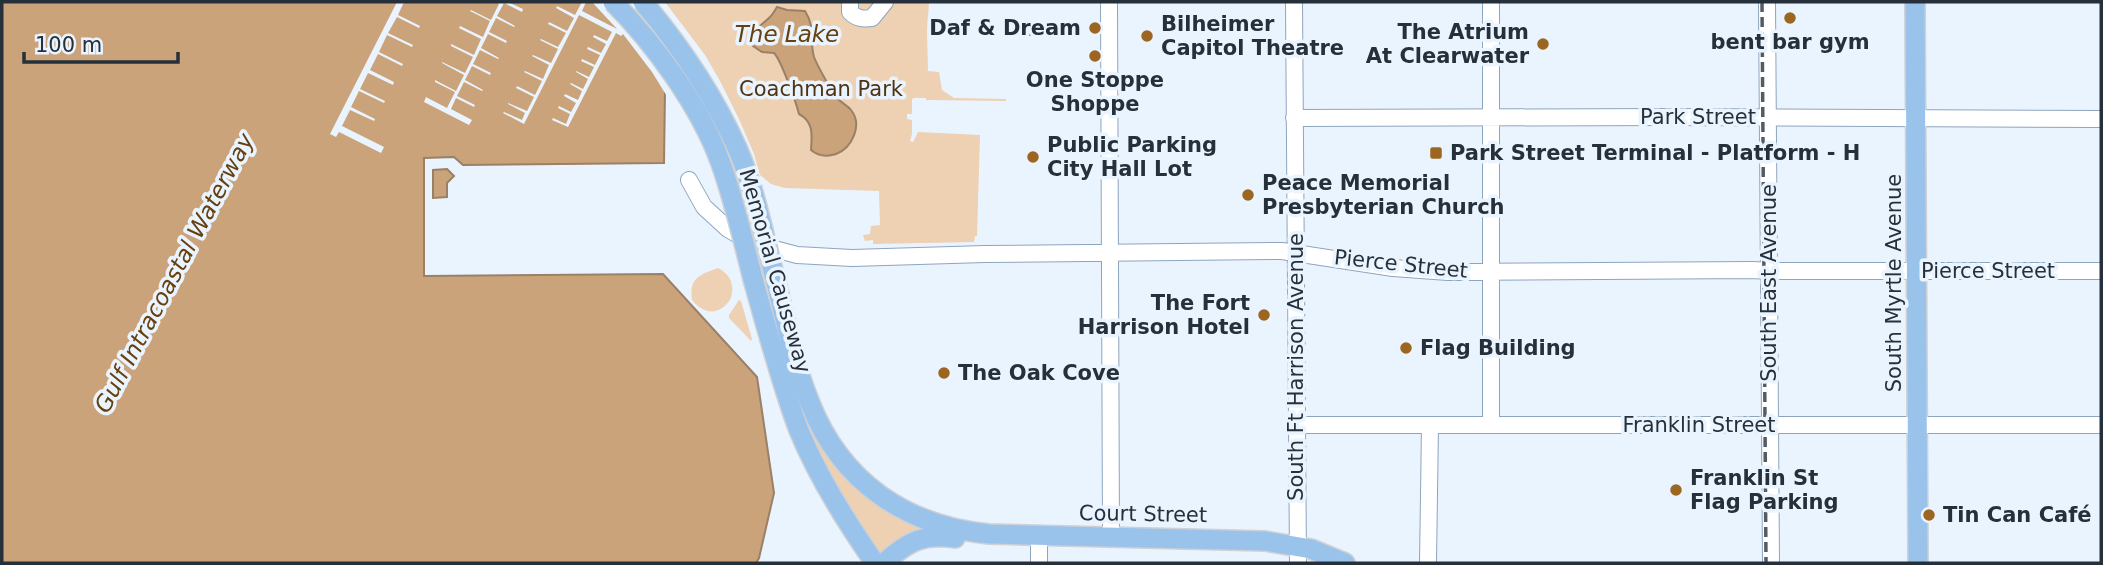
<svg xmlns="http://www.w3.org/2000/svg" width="2103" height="565" font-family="'DejaVu Sans',sans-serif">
<rect width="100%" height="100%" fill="#eaf4ff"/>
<path fill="#eed0b2" d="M665 2H929L927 33 928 71 939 72 942 90 954 98 1006 99V101L926 100V98H914L912 99V114H907V119L912 120V134L910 141 913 142 918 132 980 135 977 236H975L974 242 873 244V240L865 241 863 235 870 234 871 226 880 225 879 191 785 188 771 184 760 175 754 154 739 119 720 81 705 55Z
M718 268C730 274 735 284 731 298 721 315 705 316 692 300 689 278 699 275 718 268Z
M769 283 808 414 918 527 916 533 878 556 859 529 806 428 761 285Z
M739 300 741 301 752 339 751 341 729 318V315Z"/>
<path fill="#caa37a" stroke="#998067" stroke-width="2" d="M2 2H657L665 89 664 163 463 165 454 157 424 158V276L663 274 757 377 774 493 759 558 756 563H2Z
M777 7 787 10 805 11C816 28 809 40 814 57 817 65 833 94 838 99 842 103 848 106 851 110 863 125 852 148 836 154 827 157 818 156 811 150 812 135 814 122 799 114 796 102 781 60 774 53L762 52 753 46C756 24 757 30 770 17 773 14 775 10 777 7Z
M1026 25 1046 26V35H1026Z
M447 169 454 176 447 183V197L433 198V170Z"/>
<path fill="#eaf4ff" d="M397 2H404L398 15 420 26 419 28 397 17 388 33 413 45 412 47 387 35 379 52 403 64 402 66 378 54 370 70 394 82 393 85 368 73 360 89 385 101 384 103 359 91 351 107 375 119 374 121 350 110 342 126 384 147 381 153 339 132 336 137 330 134Z
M496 2H508L523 9 522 12 504 3 497 16 515 26 514 27 496 18 489 32 507 41 506 43 488 34 481 48 499 58 498 59 480 50 473 64 491 73 490 75 472 66 465 80 483 90 482 91 464 82 457 96 475 105 474 107 456 98 451 109 472 120 469 125 424 102 426 97 447 108 455 92 435 82V80L456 91 464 75 442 63V62L465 73 473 57 451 46V44L474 55 481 39 459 28 460 26 483 37 490 21 470 11 471 10 491 20 499 4Z
M582 2H586L582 11 617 29 592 2H661L667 12 668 98 652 72 623 34 621 36 616 33 568 127 552 120 553 118 566 124 570 114 558 108 559 106 571 112 576 103 564 96 565 94 578 100 582 91 570 84 571 83 583 89 588 79 576 72V71L589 77 594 67 581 61 582 59 595 65 600 55 587 49 588 47 601 53 606 44 593 37 594 35 607 41 612 32 579 15 524 124 503 113 504 112 522 120 525 113 508 104V103L527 111 534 97 516 88 517 86 535 95 542 81 524 72 525 71 543 79 549 65 532 56 533 55 551 63 558 49 540 40 541 39 558 47 566 33 548 24 549 22 567 31 574 18 556 8 557 6 575 15Z"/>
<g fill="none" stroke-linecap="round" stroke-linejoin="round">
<defs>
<path id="minor" d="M850 2V12C857 19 863 19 872 18L885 2
M1109 2 1111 536
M1294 2 1298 563
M1491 2V425
M1767 2 1771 563
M1294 118 1665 117 2101 119
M689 180 704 207 728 229 752 243 797 255 852 258 985 254 1282 251 1393 268 1448 272 1753 270 1769 271H2101
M1296 425H2101
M1039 535V563
M1428 563 1430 425"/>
<path id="major" d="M1915 2 1918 563
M774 274C785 317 793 362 810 403 841 482 906 526 989 534L1265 541 1311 549 1345 563
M753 279C767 329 780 379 798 428 816 473 847 523 875 563
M884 563C907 542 923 533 955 538"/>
</defs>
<use href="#minor" stroke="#8ea5be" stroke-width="18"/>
<use href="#major" stroke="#cfd1d4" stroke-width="22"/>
<use href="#minor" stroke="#fff" stroke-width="16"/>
<use href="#major" stroke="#9ac3ec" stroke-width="19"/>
<path stroke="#525c67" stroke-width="3.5" stroke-dasharray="10 5" stroke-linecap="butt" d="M1762 2 1766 563"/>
<defs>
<path id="major-bridge" d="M613 2C654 43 700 106 720 161 734 199 743 240 753 279
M643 2C681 47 714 96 738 150 755 189 763 233 774 274"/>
</defs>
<use href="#major-bridge" stroke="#cfd1d4" stroke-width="22" stroke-linecap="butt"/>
<use href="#major-bridge" stroke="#9ac3ec" stroke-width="19"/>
</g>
<g fill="#9c6620" stroke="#eaf4ff" stroke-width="2.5">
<circle cx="1790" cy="18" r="7"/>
<circle cx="1095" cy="28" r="7"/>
<circle cx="1147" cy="36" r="7"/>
<circle cx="1543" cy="44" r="7"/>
<circle cx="1095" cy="56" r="7"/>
<rect x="1429" y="146" width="14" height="14" rx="3.5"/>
<circle cx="1033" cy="157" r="7"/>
<circle cx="1248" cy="195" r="7"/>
<circle cx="1264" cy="315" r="7"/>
<circle cx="1406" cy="348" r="7"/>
<circle cx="944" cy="373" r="7"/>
<circle cx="1676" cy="490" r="7"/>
<circle cx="1929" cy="515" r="7"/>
</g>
<g text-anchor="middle" stroke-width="7" stroke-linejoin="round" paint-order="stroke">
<g font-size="21" font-weight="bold" fill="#26303a" stroke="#eaf4ff" text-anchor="start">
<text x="1161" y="31">Bilheimer<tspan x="1161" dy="24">Capitol Theatre</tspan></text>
<text x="1081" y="35" text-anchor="end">Daf &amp; Dream</text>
<text x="1529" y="39" text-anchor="end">The Atrium<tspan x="1529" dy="24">At Clearwater</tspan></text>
<text x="1790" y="49" text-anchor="middle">bent bar gym</text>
<text x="1095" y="87" text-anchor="middle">One Stoppe<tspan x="1095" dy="24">Shoppe</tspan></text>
<text x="1047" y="152">Public Parking<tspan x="1047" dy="24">City Hall Lot</tspan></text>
<text x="1450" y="160">Park Street Terminal - Platform - H</text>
<text x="1262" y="190">Peace Memorial<tspan x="1262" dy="24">Presbyterian Church</tspan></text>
<text x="1250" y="310" text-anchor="end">The Fort<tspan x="1250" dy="24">Harrison Hotel</tspan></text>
<text x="1420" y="355">Flag Building</text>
<text x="958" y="380">The Oak Cove</text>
<text x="1690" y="485">Franklin St<tspan x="1690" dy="24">Flag Parking</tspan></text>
<text x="1943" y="522">Tin Can Café</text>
</g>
<g font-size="21" fill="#4f3312" stroke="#eaf4ff">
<text x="821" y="96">Coachman Park</text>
</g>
<g font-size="21" fill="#26303a" stroke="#eaf4ff">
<text x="1698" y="124">Park Street</text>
<text transform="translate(1401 264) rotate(6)" y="7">Pierce Street</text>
<text transform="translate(775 271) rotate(74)" y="7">Memorial Causeway</text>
<text x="1988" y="278">Pierce Street</text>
<text transform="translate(1769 283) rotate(-90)" y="7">South East Avenue</text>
<text transform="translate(1894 283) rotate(-90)" y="7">South Myrtle Avenue</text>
<text transform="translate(1296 367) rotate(-90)" y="7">South Ft Harrison Avenue</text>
<text x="1699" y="432">Franklin Street</text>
<text transform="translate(1143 514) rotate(1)" y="7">Court Street</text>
</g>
<g font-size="23" font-style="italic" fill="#67400e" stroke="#eaf4ff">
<text x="787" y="42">The Lake</text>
<text transform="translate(174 273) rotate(-62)" y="8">Gulf Intracoastal Waterway</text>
</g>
</g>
<rect width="2103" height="565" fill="none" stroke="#26303a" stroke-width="7"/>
<path d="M24 52v10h154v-10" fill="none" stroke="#26303a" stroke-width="3.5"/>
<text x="35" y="52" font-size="21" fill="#26303a" stroke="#eaf4ff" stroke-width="5" paint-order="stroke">100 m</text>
</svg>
